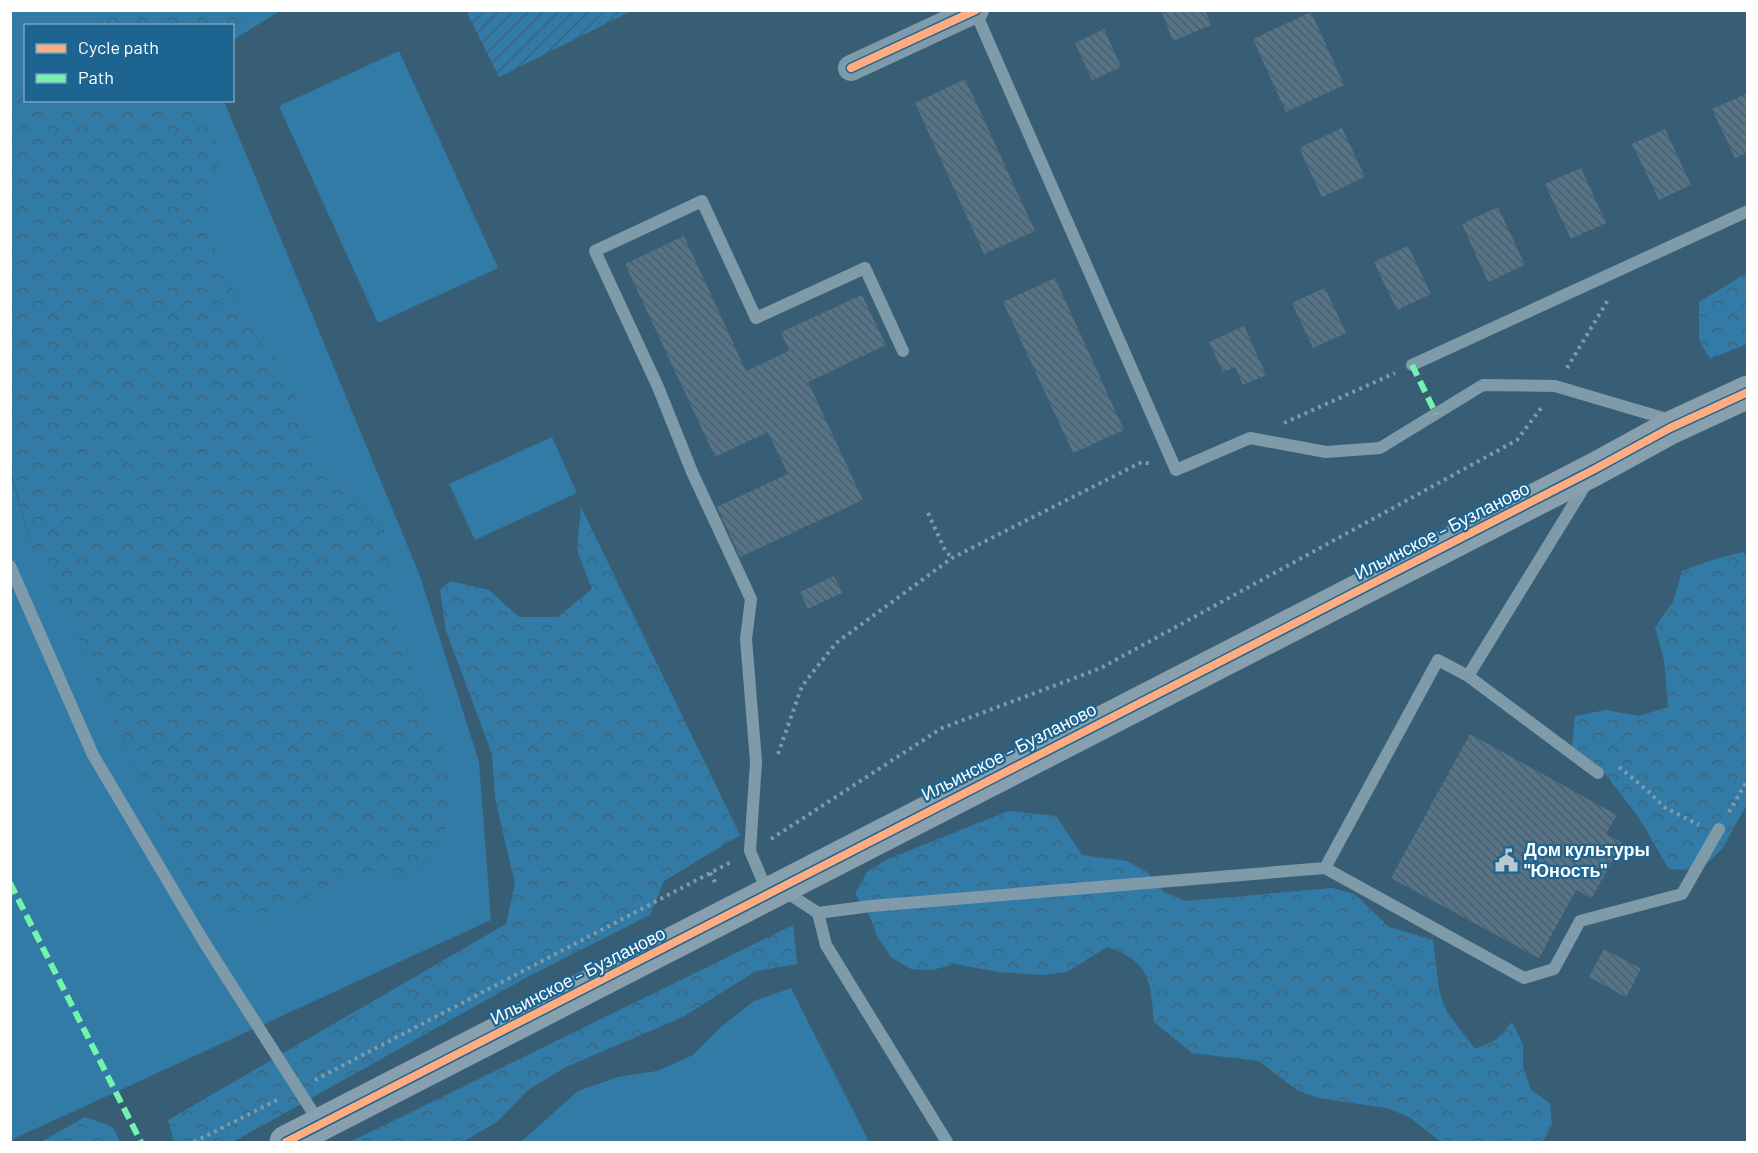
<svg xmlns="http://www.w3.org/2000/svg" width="1758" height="1153" font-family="Barlow,sans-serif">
<defs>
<pattern id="forest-crowns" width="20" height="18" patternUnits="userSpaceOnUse" patternTransform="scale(1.5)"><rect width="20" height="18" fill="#327ba6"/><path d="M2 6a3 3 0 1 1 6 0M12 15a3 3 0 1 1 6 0" fill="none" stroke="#3f6479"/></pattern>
<pattern id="garden-furrows" width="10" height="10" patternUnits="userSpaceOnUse" patternTransform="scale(1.5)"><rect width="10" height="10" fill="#327ba6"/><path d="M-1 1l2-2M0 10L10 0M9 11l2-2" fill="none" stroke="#3f6479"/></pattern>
<pattern id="building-back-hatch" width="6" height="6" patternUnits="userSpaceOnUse" patternTransform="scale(1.5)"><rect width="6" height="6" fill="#567487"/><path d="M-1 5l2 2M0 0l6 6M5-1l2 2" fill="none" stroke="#505e67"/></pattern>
</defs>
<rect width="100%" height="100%" fill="#385e76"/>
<path fill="#327ba6" d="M11 11H104L102 25 26 26 25 92 11 94Z
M252 11H280L233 40V30Z
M399 51 498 268 378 323 279 106Z
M210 101H224L420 576 479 762 491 920 11 1140 10 472 33 553 70 620 128 753 194 888 278 915 321 887 368 870 416 874 443 838 451 792 443 748 394 619 383 526 319 461 301 419 288 374 258 340 215 255 210 210 218 162Z
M552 437 577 493 475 540 449 484Z
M791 988 869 1142H521L578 1091 618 1077 657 1071 693 1055 722 1026 754 1001Z"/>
<path fill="url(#forest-crowns)" d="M104 11V10L252 11 233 30 232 26 102 25Z
M25 92 26 100 210 101 218 162 210 210 215 255 258 340 288 374 301 419 319 461 383 526 394 619 443 748 451 792 443 838 416 874 368 870 321 887 278 915 234 914 194 888 128 753 70 620 33 553 11 472 10 94Z
M1747 273V344L1710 359 1699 340V302Z
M581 507 740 835 664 881 650 915 529 976 233 1142H174L168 1120 506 924 515 884 495 798 492 754 446 631 440 590 450 581 489 590 519 617H558L592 589 577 550Z
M1743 552 1748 559 1747 804 1722 849 1699 871 1669 869 1637 815 1598 765 1572 746 1575 716 1606 710 1639 716 1668 707 1664 660 1655 627 1673 602 1682 571 1712 560Z
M1008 811 1056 816 1082 855 1127 861 1147 872 1164 892 1186 901 1333 888 1356 895 1389 927 1433 940 1439 990 1447 1012 1475 1049 1496 1040 1512 1022 1523 1044V1067L1531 1090 1550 1103 1552 1124 1543 1142H1441L1409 1117 1387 1108 1318 1098 1297 1090 1259 1061 1192 1053 1154 1022C1150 980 1151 962 1107 947L1067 972 1043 975 998 972 955 964 932 970 911 969 891 957 878 938 869 915 855 894 867 872 888 859Z
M793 925 797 964 756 971 683 1017 566 1067 528 1090 498 1121 463 1142H350Z
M85 1117 113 1127 120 1142H41Z"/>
<path fill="url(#garden-furrows)" d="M466 11H631L499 77Z"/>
<path fill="url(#building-back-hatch)" d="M1161 10H1205L1211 25 1173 41Z
M1311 12 1344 85 1286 112 1253 39Z
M1104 29 1121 67 1092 80 1075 43Z
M965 79 1035 231 984 254 915 103Z
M1748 93V152L1735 158 1712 109Z
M1342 128 1365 177 1322 197 1299 148Z
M1665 129 1691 185 1659 200 1632 144Z
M1581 168 1606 223 1571 239 1545 184Z
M1498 207 1525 265 1488 282 1462 224Z
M684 236 746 371 789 351 781 332 862 295 886 345 808 382 863 500 740 557 717 507 788 474 768 432 715 457 625 264Z
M1408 246 1431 294 1397 310 1374 262Z
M1055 278 1124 430 1073 453 1003 302Z
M1325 288 1346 333 1313 348 1292 303Z
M1244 326 1266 375 1243 385 1235 367 1223 372 1209 342Z
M834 576 842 593 808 609 800 592Z
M1470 734 1617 815 1606 834 1622 843 1592 898 1576 890 1539 958 1391 878Z
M1604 949 1641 969 1626 997 1589 977Z"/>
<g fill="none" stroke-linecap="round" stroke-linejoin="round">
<path stroke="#7f9aa9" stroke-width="4" stroke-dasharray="3 4.5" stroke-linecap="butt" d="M1567 368 1608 300
M1284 423 1395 373
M928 513 945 550 952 558
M778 754 802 686 836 643 952 558 1142 462 1152 464
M1619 767 1649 792 1664 807 1699 825
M1729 812 1748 779
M771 839 942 728 1101 668 1517 440 1542 407
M710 873 717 886
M315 1080 733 861
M194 1142 279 1099"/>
<path stroke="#7f9aa9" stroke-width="12" d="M975 11 1176 470 1250 438 1326 452 1380 448 1483 385 1555 386 1670 420
M1412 365 1748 211
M10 566 93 755 204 942 319 1122
M1468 676 1598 773
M1325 868 1524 978 1554 969 1580 921 1682 894 1719 829
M783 890 818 913 871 906 1325 868 1438 660 1468 676 1586 484
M768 893 750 851 756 762 746 639 751 599 692 472 658 387 595 251 702 201 756 318 865 268 903 351
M818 913 826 945 947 1142"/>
<path stroke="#7f9aa9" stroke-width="26" d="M851 68 976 10"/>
<path stroke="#889fae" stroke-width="33" d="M286 1142C722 917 1158 692 1595 469L1670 428 1748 392"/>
<path stroke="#73f3ae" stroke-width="6" stroke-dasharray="12 6" stroke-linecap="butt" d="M1412 365 1436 414
M10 883 141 1142"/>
<defs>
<path id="cycleway" d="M851 68 976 10
M286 1142C722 917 1158 692 1595 469L1670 428 1748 392"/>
</defs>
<use href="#cycleway" stroke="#1d6491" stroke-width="11"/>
<use href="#cycleway" stroke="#ffac80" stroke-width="8"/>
</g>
<defs>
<symbol id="civic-bare" viewBox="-9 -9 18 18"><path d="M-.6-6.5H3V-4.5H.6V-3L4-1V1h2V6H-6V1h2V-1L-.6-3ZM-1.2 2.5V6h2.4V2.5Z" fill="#b9c7cf" stroke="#1d6491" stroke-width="2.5" paint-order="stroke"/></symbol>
</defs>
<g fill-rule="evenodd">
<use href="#civic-bare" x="1490" y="844" width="33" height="33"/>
</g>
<g text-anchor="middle" stroke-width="4.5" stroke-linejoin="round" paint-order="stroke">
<g font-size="18" fill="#fff" stroke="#1d6491">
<text transform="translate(1442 531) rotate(-27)" y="6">Ильинское – Бузланово</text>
<text transform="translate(1009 752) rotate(-27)" y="6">Ильинское – Бузланово</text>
<text transform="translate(578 976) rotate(-27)" y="6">Ильинское – Бузланово</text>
</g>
<g font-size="18" font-weight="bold" fill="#fff" stroke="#1d6491" text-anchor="start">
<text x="1524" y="856">Дом культуры<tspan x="1524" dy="21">"Юность"</tspan></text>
</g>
</g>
<rect width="1758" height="1153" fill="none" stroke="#ffffff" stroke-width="24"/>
<rect x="24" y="24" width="210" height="78" fill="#1d6491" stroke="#77a2bd" stroke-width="1.5"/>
<rect x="36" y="44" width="30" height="9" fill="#ffac80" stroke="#77a2bd" stroke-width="1.5"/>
<text x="78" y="54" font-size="18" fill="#ffffff">Cycle path</text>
<rect x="36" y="74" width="30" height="9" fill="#73f3ae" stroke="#77a2bd" stroke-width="1.5"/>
<text x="78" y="84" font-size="18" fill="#ffffff">Path</text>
</svg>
